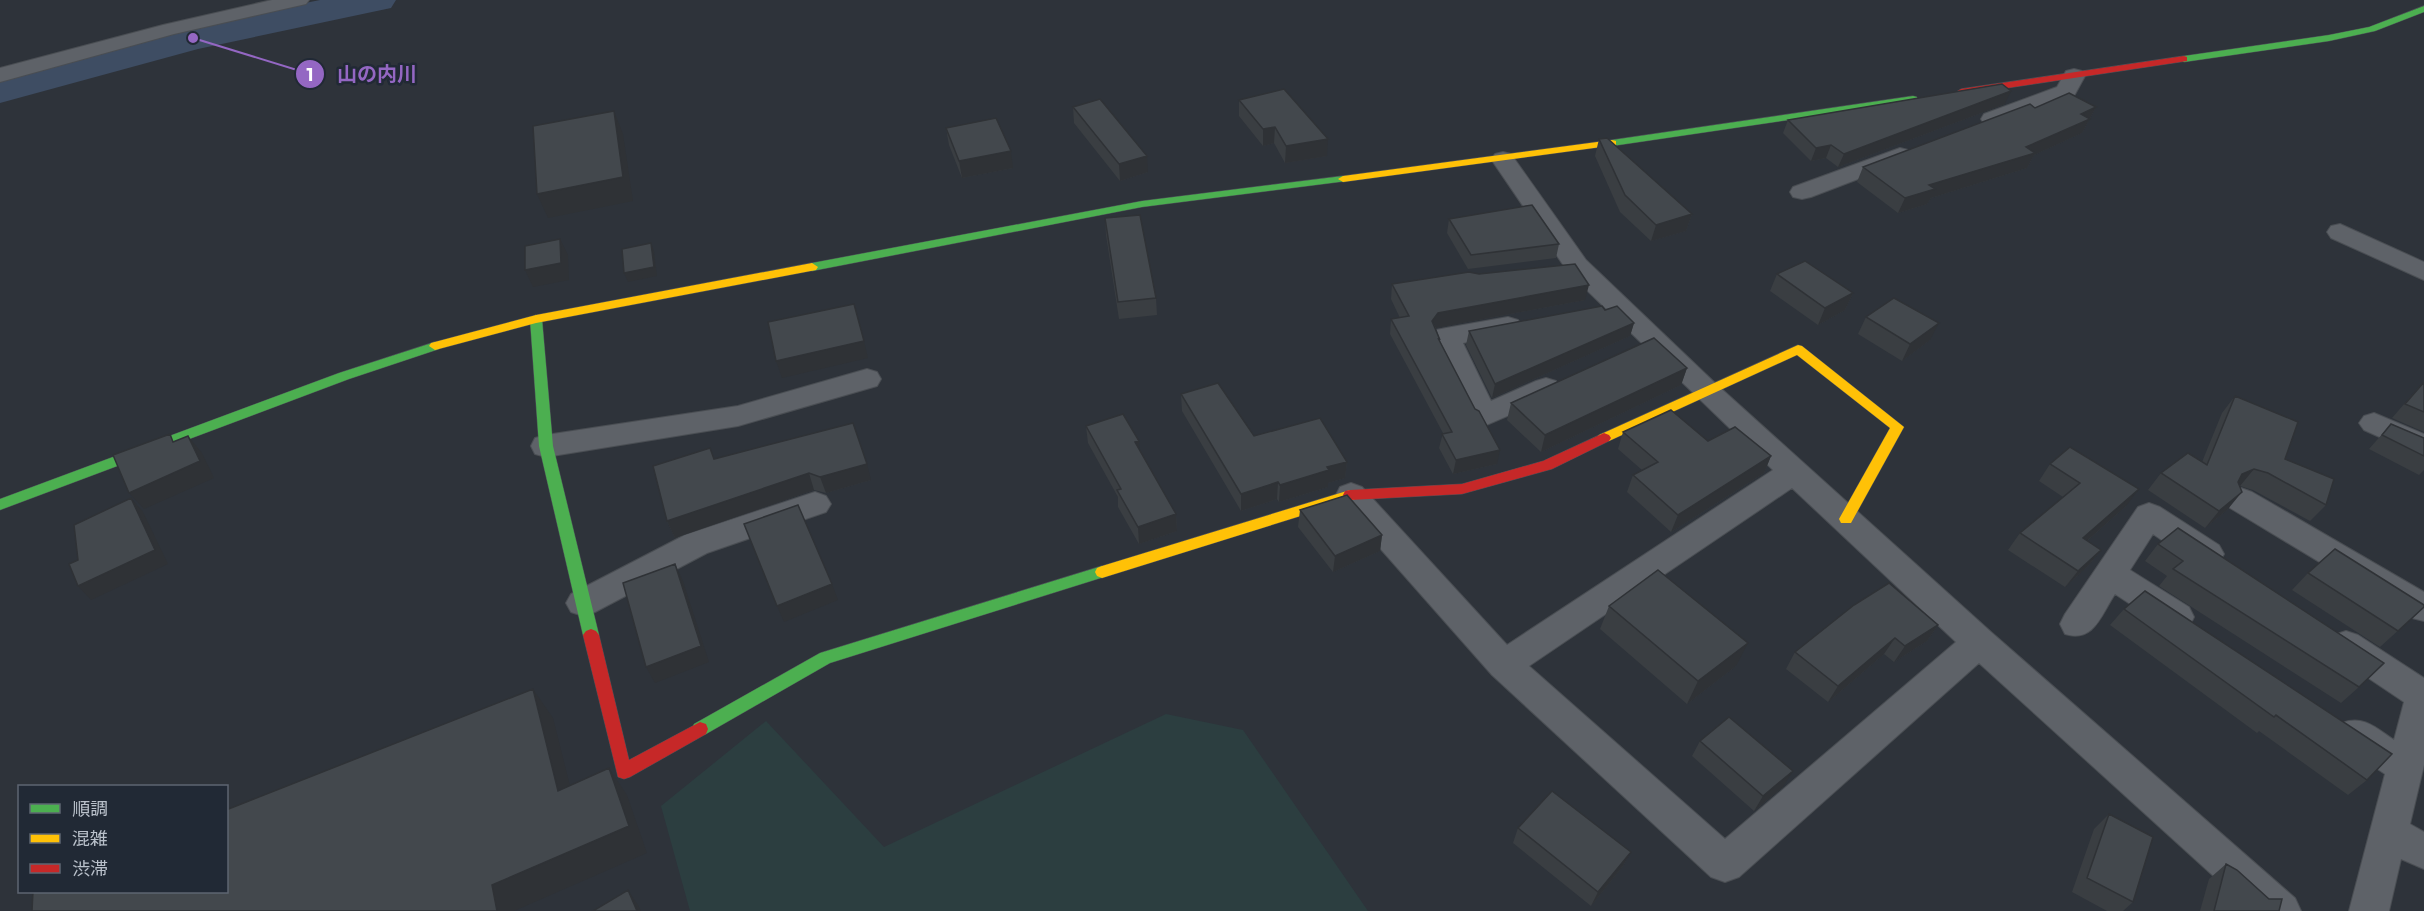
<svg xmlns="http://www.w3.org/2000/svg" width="2424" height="911" font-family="Montserrat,'Noto Sans JP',sans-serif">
<rect width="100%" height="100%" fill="#2e333a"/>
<path fill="#2c3e40" d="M1166 714 1243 730 1368 911H690L661 806 766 721 884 847Z"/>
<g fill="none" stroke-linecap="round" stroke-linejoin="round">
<path fill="#3e4d63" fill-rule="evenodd" d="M320 0H396L391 8 198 49 0 103V77L193 26Z"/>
<defs>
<path id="street" d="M272 0H309L306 4 174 34 0 82V68L163 25Z
M2074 69 2082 71 2085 76 2074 96 2000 124 1992 126 1984 124 1981 119 1984 114 2057 87 2066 71Z
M1900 148 1908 150 1912 155 1908 160 1811 197 1802 199 1793 197 1790 192 1793 187Z
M1503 152 1511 154 1586 260 1715 383 1991 632 2295 898 2301 911H2252L1979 663 1739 877 1725 882 1711 877 1492 675 1340 503 1336 495 1340 487 1351 483 1362 487 1507 645 1773 470 1568 272 1491 159 1495 154ZM1792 488 1956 642 1725 839 1529 666Z
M2340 224 2424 262V280L2331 238 2327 232 2331 226Z
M1508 317 1518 320 1522 326 1518 332 1463 343 1491 401 1536 381 1546 378 1556 381 1560 388 1556 395 1484 426 1474 423 1469 416 1432 337 1436 330 1446 328Z
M867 369 877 372 881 379 877 386 738 426 546 457 535 454 531 446 535 438 546 435 738 406Z
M2374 413 2424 434V457L2364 430 2359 423 2364 416Z
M2241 488 2252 492 2424 592V621L2412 618 2230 508 2226 500 2230 492Z
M815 492 826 496 831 504 826 512 707 553 595 612 583 616 571 612 566 603 571 594 685 535Z
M2149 503 2160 507 2219 545 2224 554 2219 563C2195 571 2173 547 2153 534L2130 570 2189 607 2194 617 2189 627 2177 631 2165 627 2115 594C2101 615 2094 643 2065 634L2060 624 2065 614 2138 507Z
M2346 631 2358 635 2424 678V765L2410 824 2424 832V869L2401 859 2389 911H2349L2385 774 2342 745 2337 734 2342 723C2364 715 2376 728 2394 740L2404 702 2334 655 2329 645 2334 635Z"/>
<path id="fast" d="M2424 6V12L2375 31 2329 41 2184 62 2179 59 2184 56 2329 35 2369 27Z
M1913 96 1917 97V101L1612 146 1607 143 1612 140Z
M1343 176 1348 179 1347 181 1142 207 812 271 806 267 812 263 1142 201Z
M536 315 542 319 553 446 599 635 596 639 591 641 586 639 583 635 539 446 530 319Z
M435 342 441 346 439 349 349 379 0 510V499L339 373Z
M1102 566 1107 568 1109 572 1107 576 830 663 706 734 700 736 694 734 692 729 694 724 820 653Z"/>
<path id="slow" d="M1612 140 1616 141V145L1343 182 1338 179 1343 176Z
M812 263 818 267 816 270 536 323 435 350 429 346 431 343 536 315Z
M1798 345 1802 346 1904 427 1851 523H1841L1839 519 1890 428 1797 355 1609 441H1599L1597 438 1599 435Z
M1350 490 1355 491 1357 495 1355 499 1102 578 1097 576 1095 572 1097 568 1102 566Z"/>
<path id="jam" d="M2184 56 2187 57V61L1961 95 1956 92 1961 89Z
M1604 433 1609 435 1611 438 1609 441 1552 469 1462 494 1350 500 1345 499 1343 495 1345 491 1350 490 1462 484 1543 461Z
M591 629 596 631 599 635 629 760 700 722 706 724 708 729 706 734 630 777 624 779 618 777 583 635 586 631Z"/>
</defs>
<use href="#street" stroke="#4a4e53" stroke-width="2"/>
<use href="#fast" stroke="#4c5057" stroke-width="1"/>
<use href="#slow" stroke="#4c5057" stroke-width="1"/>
<use href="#jam" stroke="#4c5057" stroke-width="1"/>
<use href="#street" fill="#5e6268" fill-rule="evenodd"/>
<use href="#fast" fill="#4caf50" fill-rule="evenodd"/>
<use href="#slow" fill="#ffc107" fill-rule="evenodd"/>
<use href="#jam" fill="#c62828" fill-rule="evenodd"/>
</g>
<path fill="#3a3e42" d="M1239 100 1327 156 1285 163 1274 143 1263 146 1239 116Z
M2005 104 1838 167 1826 158 1811 161 1783 133 1788 120Z
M1073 107 1148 172 1120 181 1074 123Z
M2096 107 2082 133 2034 155 2027 168 1931 198 1927 204 1898 213 1857 182 1863 167Z
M946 128 1013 168 962 178 949 145Z
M1599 139 1692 214 1686 231 1651 241 1620 212 1595 156Z
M1105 218 1156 298 1157 315 1119 319 1106 235Z
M1449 219 1559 244 1556 258 1468 269 1447 233Z
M1777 274 1853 293 1845 310 1818 325 1770 291Z
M1392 284 1585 300 1436 328 1440 340V341L1497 464 1453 474 1439 448 1443 433 1390 334 1391 319 1400 318 1391 299Z
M1605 310 1634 323 1630 336 1492 398 1466 345 1469 331Z
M1866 317 1930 340 1902 361 1858 334Z
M1687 368 1681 385 1541 452 1507 420 1511 403Z
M2424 381V432L2392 418Z
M1181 394 1254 436 1347 462 1345 478 1328 483V487L1279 502 1277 499 1241 511 1182 411Z
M2235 396 2285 459 2326 505 2310 521 2253 490 2240 486 2228 509 2205 528 2148 490 2161 473 2202 462 2222 413Z
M2391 424 2424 438V470L2419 475 2369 449Z
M1086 426 1139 441V450L1176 514 1177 531 1139 544 1118 507V497L1088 443Z
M1623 432 1708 441 1771 456 1764 473 1671 532 1627 492 1633 475 1642 470 1618 449Z
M715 459 871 480 826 493 814 490 675 538 667 521Z
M2050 464 2126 506 2087 541 2101 550 2088 566 2065 587 2008 550 2020 533 2063 497 2039 481Z
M1300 510 1382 535 1380 551 1333 572 1298 527Z
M2178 528 2359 687 2341 703 2159 586 2167 576 2145 561 2158 544Z
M2308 573 2424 607 2380 647 2292 590Z
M1609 606 1736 666 1687 704 1600 629Z
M2124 609 2367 780 2348 795 2259 731 2257 733 2110 625Z
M1938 625 1927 641 1894 662 1884 654 1828 702 1786 669 1795 652Z
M1700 741 1783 787 1754 811 1692 756Z
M2109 814 2133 902 2123 911H2107L2072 892 2094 829Z
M1518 828 1631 852 1623 866 1591 906 1513 843Z
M2226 864 2279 911H2200L2209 879Z"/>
<path fill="#2f3236" d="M2011 91 2005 104 1838 167 1844 154Z
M2096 107 2082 133 2034 155 2027 168 1931 198 1927 204 1898 213 1905 198 1929 185Z
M614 111 623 134 633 201 548 218 537 194Z
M1275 127 1274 143 1263 146V129Z
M1328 139 1327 156 1285 163 1286 146Z
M1831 145 1826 158 1811 161 1816 148Z
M1011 151 1013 168 962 178 959 161Z
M1147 156 1148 172 1120 181 1119 164Z
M1692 214 1686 231 1651 241 1656 225Z
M560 239 568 255 569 280 533 287 525 270Z
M651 243 654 251 657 276 628 282 624 273Z
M1589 285 1585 300 1436 328 1432 321 1438 313Z
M1853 293 1845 310 1818 325 1825 308Z
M1634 323 1630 336 1492 398 1495 384Z
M1939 323 1930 340 1902 361 1910 344Z
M864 341 868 358 782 378 776 361Z
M1687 368 1681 385 1541 452 1545 435Z
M188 436 202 453 214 478 144 509 129 493Z
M1139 441 1140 458 1135 442Z
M1500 450 1497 464 1453 474 1456 460Z
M1771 456 1764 473 1671 532 1678 515Z
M1347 462 1345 478 1328 483V487L1279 502 1280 485 1327 467Z
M867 464 871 480 826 493 820 477Z
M2254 469 2240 486 2228 491 2242 474Z
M809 473 814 490 675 538 667 521Z
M1278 482 1277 499 1241 511V494Z
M2139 489 2126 506 2071 555 2083 538Z
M2242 492 2228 509 2205 528 2219 511Z
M131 498 143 512 168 564 91 600 78 586Z
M1176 514 1177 531 1139 544 1138 527Z
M1382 535 1380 551 1333 572 1335 556Z
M2101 550 2088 566 2065 587 2078 571Z
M675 564 683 581 709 662 655 683 646 667Z
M832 584 838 600 784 622 777 606Z
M1938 625 1927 641 1894 662 1905 646Z
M1895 638 1884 654 1828 702 1838 686Z
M1748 643 1736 666 1687 704 1698 681Z
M533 689 553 718 578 818 558 791Z
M609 768 627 795 647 853 514 911H497L492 885Z
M1793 771 1783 787 1754 811 1763 796Z
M1631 852 1623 866 1591 906 1598 892Z
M628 890 638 905 641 911H637Z"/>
<path fill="#43484d" stroke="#2f3236" stroke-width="1.5" d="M2002 84 2011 91 1844 154 1831 145 1816 148 1788 120Z
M1284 89 1328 139 1286 146 1275 127 1263 129 1239 100Z
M2069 93 2096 107 2081 114 2090 119 2026 147 2035 153 1929 185 1935 189 1905 198 1863 167 2030 104 2035 108Z
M1100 99 1147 156 1119 164 1073 107Z
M614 111 623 177 537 194 533 126Z
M996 118 1011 151 959 161 946 128Z
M1607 138 1692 214 1656 225 1625 195 1599 139Z
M1532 205 1559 244 1471 255 1449 219Z
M1140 215 1156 298 1118 302 1105 218Z
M560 239 561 263 525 270V246Z
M651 243 654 267 624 273 622 249Z
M1805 261 1853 293 1825 308 1777 274Z
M1575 264 1589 285 1438 313 1432 321 1440 340 1438 338 1475 409 1479 411 1500 450 1456 460 1442 434 1452 432 1391 319 1409 316 1392 284 1469 272 1479 274Z
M1894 298 1939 323 1910 344 1866 317Z
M854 304 864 341 776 361 768 322Z
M1602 306 1605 310 1617 306 1634 323 1495 384 1469 331Z
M1654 338 1687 368 1545 435 1511 403Z
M2424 382V412L2405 404Z
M1218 383 1254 436 1320 418 1347 462 1327 467 1329 470 1280 485 1278 482 1241 494 1181 394Z
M2235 396 2298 422 2285 459 2334 479 2326 505 2268 473 2254 469 2242 474 2238 482 2242 492 2219 511 2161 473 2188 453 2207 465Z
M1671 410 1708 441 1735 427 1771 456 1678 515 1633 475 1658 462 1623 432Z
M1123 414 1139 441 1135 442 1176 514 1138 527 1117 490 1121 489 1086 426Z
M853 423 867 464 820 477 809 473 667 521 653 466 710 448 714 459Z
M2391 424 2424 438V456L2382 435Z
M170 434 173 442 188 436 200 461 129 493 113 455Z
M2070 447 2139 489 2083 538 2101 550 2078 571 2020 533 2080 483 2050 464Z
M1347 495 1382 535 1335 556 1300 510Z
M131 498 155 550 78 586 69 564 78 560 74 525Z
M798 505 832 584 777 606 744 524Z
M2178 528 2384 663 2359 687 2173 569 2183 561 2158 544Z
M2335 549 2424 605V607L2398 631 2308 573Z
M675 564 701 646 646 667 623 583Z
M1658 570 1748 643 1698 681 1609 606Z
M1889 583 1938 625 1905 646 1895 638 1838 686 1795 652 1854 605Z
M2145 591 2392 754 2367 780 2276 715 2274 717 2124 609Z
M533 689 558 791 609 768 629 826 492 885 497 911H32L33 891H226V810Z
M1729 717 1793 771 1763 796 1700 741Z
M1552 791 1631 852 1598 892 1518 828Z
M2109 814 2153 837 2133 902 2087 878Z
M2226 864 2237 870 2269 899H2282L2279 911H2214Z
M628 890 637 911H593Z"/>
<path fill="none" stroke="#9467c3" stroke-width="2" d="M193 38L310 74"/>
<g fill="#9467c3" stroke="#212935" stroke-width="2">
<circle cx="193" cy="38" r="6"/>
<circle cx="310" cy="74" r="15"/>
</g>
<g font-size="18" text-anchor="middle" font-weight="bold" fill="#fff">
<text x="310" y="81">1</text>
</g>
<g font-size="20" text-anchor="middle" font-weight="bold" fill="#9467c3" stroke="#212935" stroke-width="5" stroke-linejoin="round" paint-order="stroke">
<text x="377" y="81">山の内川</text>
</g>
<rect x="18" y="785" width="210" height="108" fill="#212935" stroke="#5e6571" stroke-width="1.5"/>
<rect x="30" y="804" width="30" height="9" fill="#4caf50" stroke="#5e6571" stroke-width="1.5"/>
<text x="72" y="815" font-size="18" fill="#b9c0ca">順調</text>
<rect x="30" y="834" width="30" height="9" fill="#ffc107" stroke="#5e6571" stroke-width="1.5"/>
<text x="72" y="845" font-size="18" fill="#b9c0ca">混雑</text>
<rect x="30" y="864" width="30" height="9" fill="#c62828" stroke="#5e6571" stroke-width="1.5"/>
<text x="72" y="875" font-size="18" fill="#b9c0ca">渋滞</text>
</svg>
